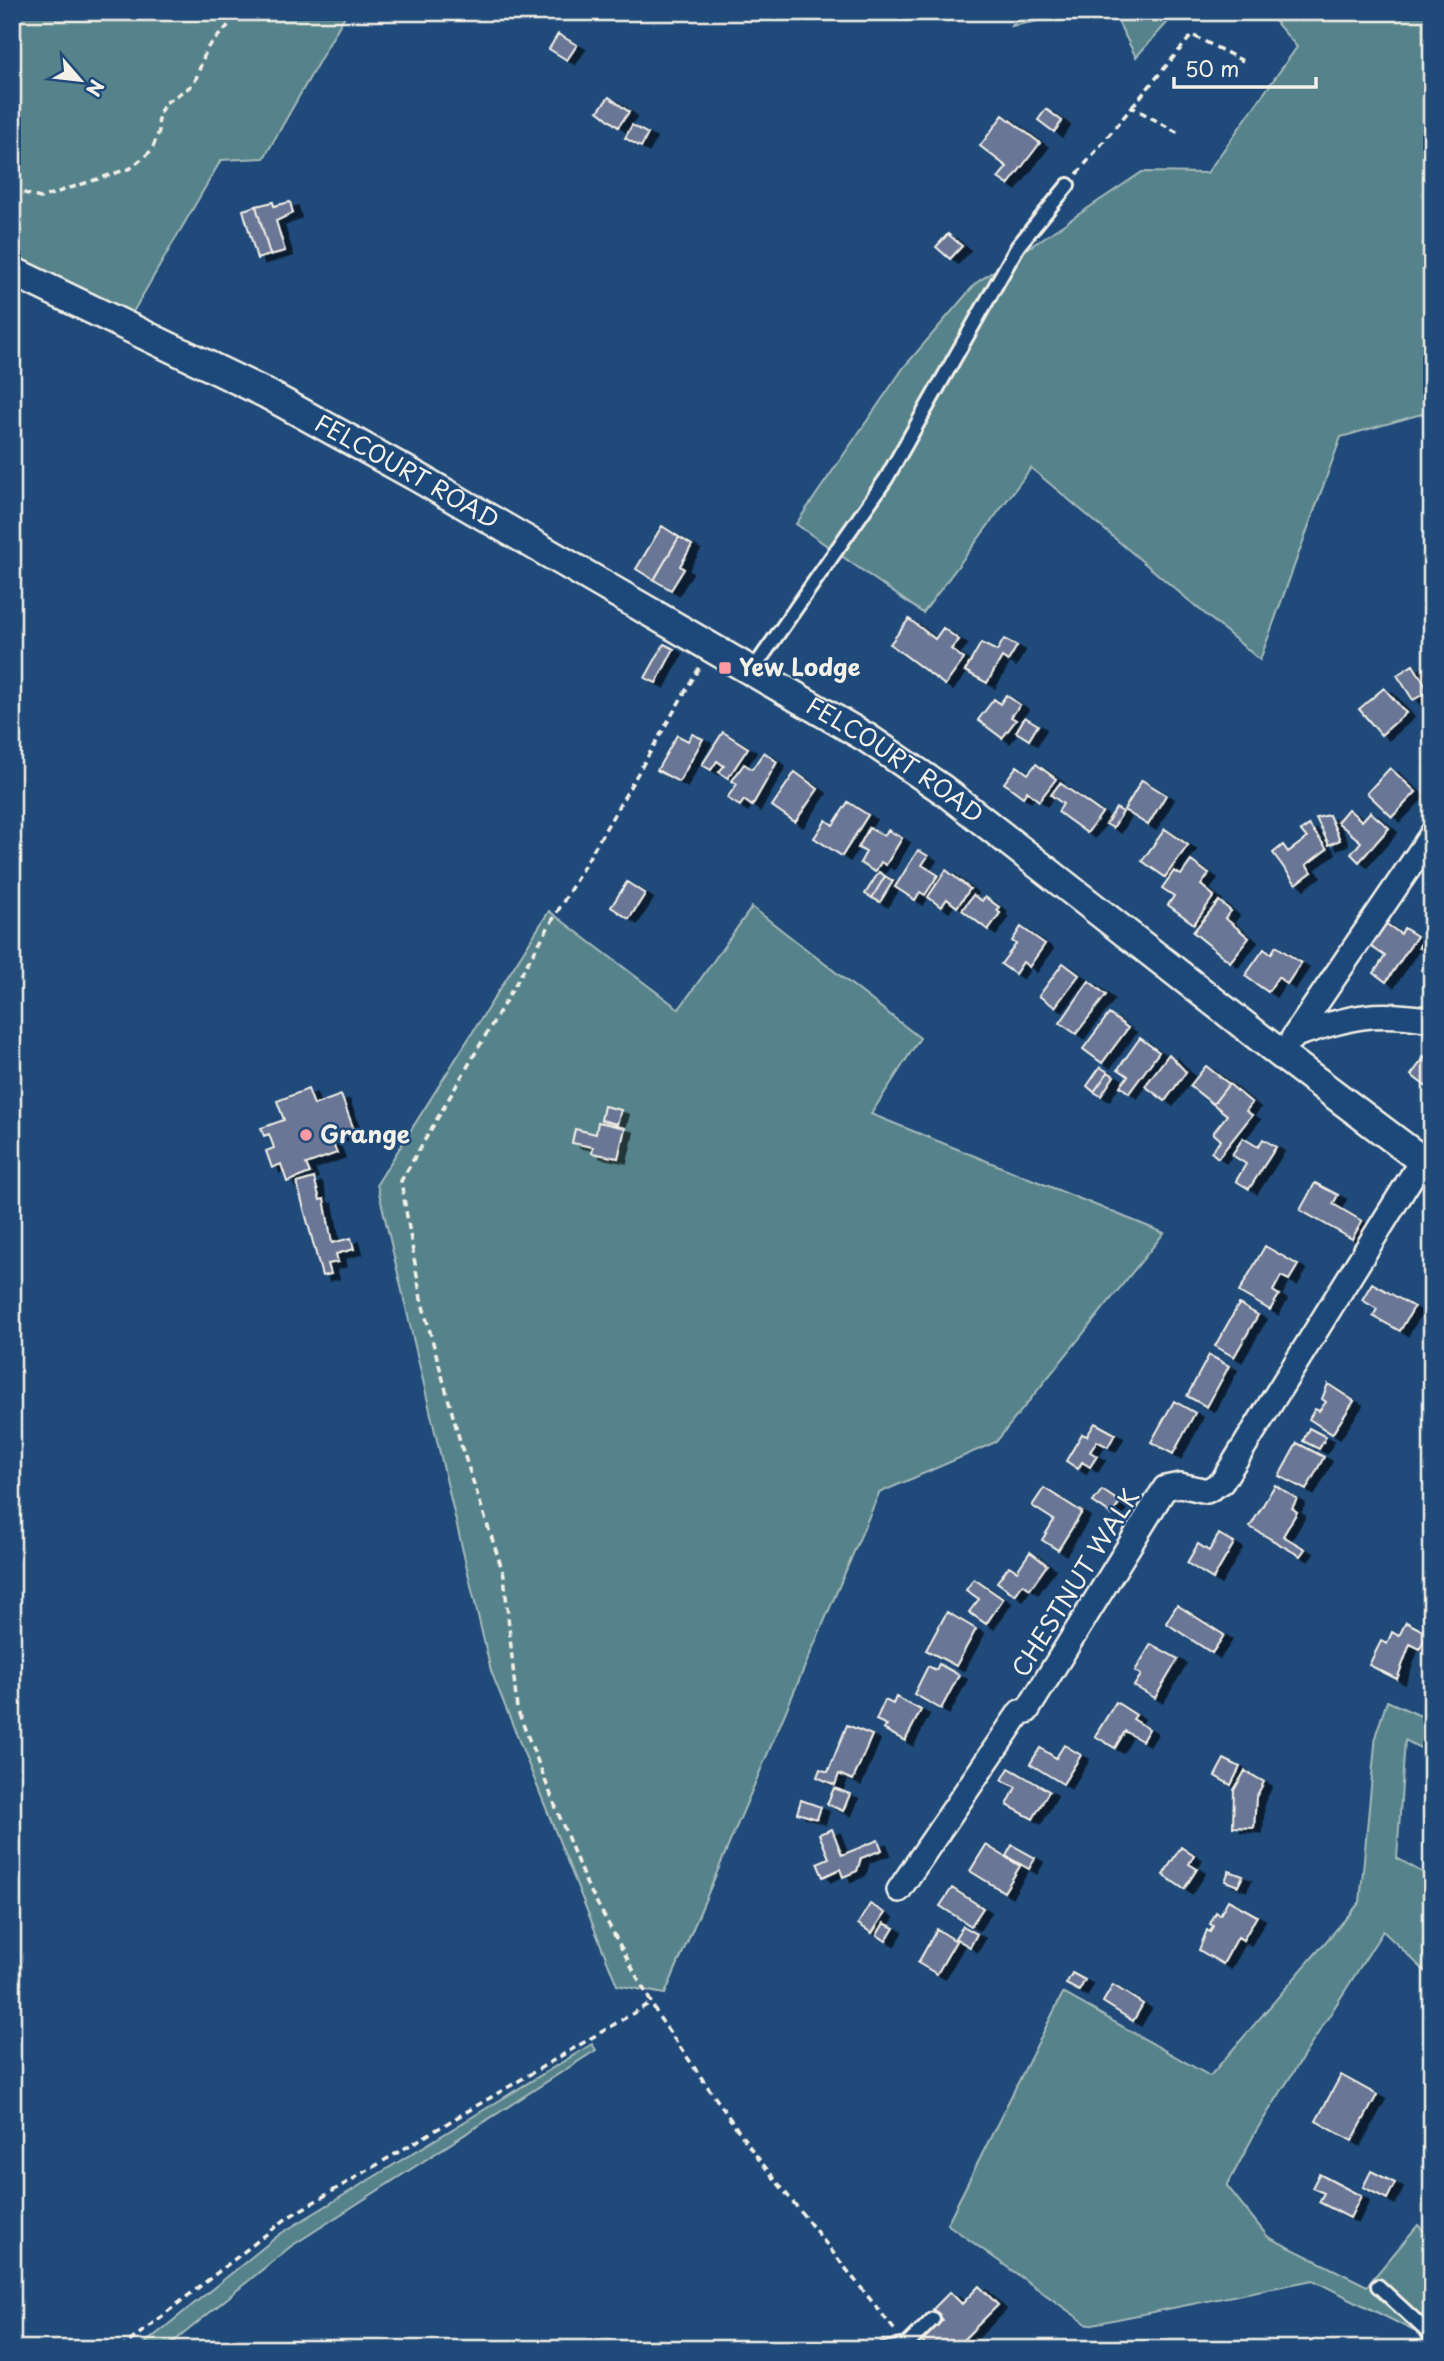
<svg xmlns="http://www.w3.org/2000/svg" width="1444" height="2361" font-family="'Playpen Sans',sans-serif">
<defs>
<filter id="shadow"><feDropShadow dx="8" dy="4.5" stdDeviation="0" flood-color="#0009"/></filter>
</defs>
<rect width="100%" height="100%" fill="#1f4a7a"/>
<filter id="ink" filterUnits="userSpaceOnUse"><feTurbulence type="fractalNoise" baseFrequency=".0143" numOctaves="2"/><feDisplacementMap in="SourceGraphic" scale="14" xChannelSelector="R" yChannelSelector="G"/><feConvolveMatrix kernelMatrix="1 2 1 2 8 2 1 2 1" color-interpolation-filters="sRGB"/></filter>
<g filter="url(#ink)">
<path fill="#57838b" stroke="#a6baba" stroke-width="2" d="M12 12H347L264 158 221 160 126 324 12 271Z
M1023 12H1083L1012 26Z
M1113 12H1177L1136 57Z
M1267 12H1432V411L1341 437 1260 660 1031 468 923 613 796 524 904 367 976 283 1142 172 1207 173 1297 47Z
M752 907 920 1038 871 1114 1164 1233 996 1442 879 1493 665 1994 617 1985 491 1671 377 1184 549 911 679 1009Z
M1387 1701 1432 1721V1754L1405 1740 1397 1858 1432 1878V1978L1383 1931 1256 2131 1227 2186 1268 2237 1367 2286 1418 2225 1432 2239V2283L1418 2333 1313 2280 1088 2325 947 2224 1063 1993 1210 2076 1360 1902 1376 1734Z
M592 2044 596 2050 290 2247 165 2349H138L280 2234Z"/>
<path fill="#6b7695" stroke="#f4f1e8" stroke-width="2" filter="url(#shadow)" d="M558 34 577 45 567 60 549 49Z
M609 97 629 112 618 127 598 111Z
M1046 109 1062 121 1054 132 1038 120Z
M1003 115 1040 143 1008 185 998 178 1007 167 980 146Z
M632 125 648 134 641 147 625 138Z
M273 202 274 206 290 202 293 213 276 221 285 251 270 255 256 206Z
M256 206 270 255 257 259 243 210Z
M948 234 962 246 950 259 936 247Z
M662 526 679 537 654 580 636 569Z
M679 537 692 545 680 566 684 569 671 590 654 580Z
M909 619 935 639 943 628 959 640 951 649 964 659 945 685 890 644Z
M1004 639 1017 646 1008 661 1002 657 987 683 965 671 981 643 997 651Z
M664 644 674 649 656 683 645 678Z
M1413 665 1429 691 1413 700 1397 675Z
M1384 688 1406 713 1381 735 1359 709Z
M1006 695 1020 705 1011 717 1016 720 1002 738 978 720 994 699 1000 704Z
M1025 717 1038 725 1029 740 1016 732Z
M723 732 748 748 728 778 719 772 724 766 717 761 711 770 702 765Z
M692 734 703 739 679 782 657 770 677 735 688 741Z
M764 752 777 762 752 806 744 800 740 806 727 798 737 784 732 781 744 764 752 769Z
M1036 764 1056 779 1039 801 1027 791 1023 797 1004 783 1017 766 1028 774Z
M1390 768 1416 792 1392 817 1367 793Z
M795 772 818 789 795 822 772 806Z
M1142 780 1166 795 1148 825 1124 810Z
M1060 783 1102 813 1087 833 1058 812 1063 804 1051 795Z
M848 802 868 815 842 856 814 838 826 820 833 825Z
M1116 808 1123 812 1113 828 1106 824Z
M1348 809 1362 821 1370 812 1389 828 1359 862 1351 854 1361 842 1337 822Z
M1329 815 1340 840 1329 845 1316 818Z
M1309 825 1327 849 1306 865 1312 872 1296 884 1273 853 1283 845 1288 852 1307 838 1301 831Z
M869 828 884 836 888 830 902 838 886 865 881 862 875 872 860 863 866 852 858 848Z
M1165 829 1188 845 1165 877 1142 861Z
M918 850 928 856 922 865 938 875 925 895 920 892 915 900 895 887Z
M1191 861 1209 874 1201 885 1214 896 1194 924 1168 905 1174 896 1162 888 1174 871 1181 875Z
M946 870 970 889 957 907 947 899 941 907 928 897Z
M879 872 885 876 872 898 865 894Z
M885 876 893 881 880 902 872 898Z
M627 882 645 894 629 919 611 907Z
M973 895 982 901 985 897 999 907 997 910 1000 913 988 930 962 910Z
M1219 901 1231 911 1225 918 1249 938 1230 962 1193 932Z
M1382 921 1401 934 1404 928 1417 936 1386 982 1374 973 1385 956 1367 944Z
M1021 927 1045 944 1029 967 1023 962 1015 974 1001 964 1016 944 1012 941Z
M1426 934 1432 938V977L1421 970 1431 955 1419 947Z
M1276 946 1301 963 1287 984 1278 977 1268 992 1245 976 1264 949 1271 954Z
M1063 963 1079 975 1055 1007 1039 996Z
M1089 981 1106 995 1076 1034 1060 1023Z
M1109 1014 1128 1028 1102 1063 1083 1049Z
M1140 1038 1159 1052 1129 1093 1120 1086 1128 1076 1118 1069Z
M1169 1054 1186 1072 1165 1101 1145 1086Z
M1427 1054 1432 1058V1091L1411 1075Z
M1206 1066 1229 1084 1213 1104 1190 1086Z
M1100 1067 1108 1072 1094 1092 1087 1086Z
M1108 1072 1114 1076 1101 1096 1094 1092Z
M1229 1084 1252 1103 1246 1111 1252 1115 1218 1158 1211 1152 1221 1140 1213 1133 1227 1115 1213 1104Z
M308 1089 314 1105 341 1095 354 1130 331 1139 337 1153 306 1164 310 1173 287 1182 281 1164 272 1168 266 1151 274 1148 269 1134 264 1136 261 1128 284 1120 277 1101Z
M604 1106 621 1110 617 1124 601 1120Z
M598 1122 625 1128 618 1158 592 1153 593 1147 572 1143 575 1129 596 1134Z
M1243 1138 1258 1147 1263 1139 1276 1147 1249 1189 1236 1181 1246 1164 1232 1155Z
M314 1178 320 1200 324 1199 332 1243 351 1238 354 1249 336 1254 338 1262 328 1264 331 1274 322 1276 297 1183Z
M1315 1183 1338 1195 1333 1204 1362 1221 1352 1239 1300 1210Z
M1265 1246 1298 1265 1289 1280 1281 1276 1273 1291 1279 1295 1270 1310 1239 1292Z
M1372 1283 1414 1307 1400 1331 1373 1316 1377 1309 1362 1300Z
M1239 1304 1258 1315 1234 1357 1215 1346Z
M1209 1355 1229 1366 1207 1407 1187 1396Z
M1328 1384 1354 1401 1332 1434 1309 1419 1315 1409 1319 1411 1326 1402 1322 1399Z
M1174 1401 1195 1413 1173 1454 1151 1442Z
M1095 1423 1115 1434 1108 1447 1097 1441 1090 1452 1097 1456 1090 1467 1082 1462 1078 1469 1066 1461 1082 1434 1087 1436Z
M1309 1428 1326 1437 1319 1449 1303 1441Z
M1297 1443 1324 1457 1306 1490 1279 1476Z
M1275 1485 1297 1499 1292 1508 1297 1512 1283 1536 1305 1549 1300 1556 1250 1527Z
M1044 1488 1082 1512 1058 1550 1042 1540 1054 1520 1032 1506Z
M1102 1490 1120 1502 1112 1515 1093 1502Z
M1219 1534 1234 1543 1213 1579 1187 1563 1198 1544 1209 1551Z
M1030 1552 1047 1565 1030 1589 1023 1584 1015 1595 997 1582 1009 1566 1017 1571Z
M974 1579 1003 1599 986 1624 969 1612 979 1599 966 1590Z
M1177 1605 1224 1635 1212 1653 1166 1623Z
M947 1612 976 1629 956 1666 926 1650Z
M1406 1622 1427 1633 1420 1649 1410 1644 1397 1679 1369 1665 1381 1641 1387 1644 1392 1632 1399 1636Z
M1151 1644 1178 1659 1155 1698 1134 1686 1141 1675 1135 1671Z
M939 1664 959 1675 941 1709 914 1694 928 1666 936 1670Z
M896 1697 921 1710 905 1741 883 1729 887 1725 876 1720 885 1700 893 1704Z
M1116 1702 1136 1715 1133 1719 1149 1729 1142 1741 1125 1731 1115 1748 1095 1736Z
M847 1725 872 1735 853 1780 839 1774 835 1785 817 1777 820 1769 828 1772Z
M1064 1745 1081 1755 1063 1784 1030 1764 1040 1748 1056 1758Z
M1224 1759 1240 1767 1231 1785 1215 1776Z
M1009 1768 1049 1791 1033 1819 1007 1805 1016 1787 1002 1780Z
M1245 1771 1264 1782 1256 1797 1254 1828 1233 1827 1234 1790Z
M834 1788 850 1794 843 1811 827 1804Z
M801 1800 821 1807 817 1819 797 1813Z
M832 1829 842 1855 878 1840 882 1850 861 1858 857 1871 843 1877 840 1869 823 1877 817 1863 829 1858 819 1834Z
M986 1845 1020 1866 1004 1892 970 1871Z
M1012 1845 1035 1858 1029 1869 1006 1856Z
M1181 1847 1194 1856 1189 1864 1197 1869 1184 1889 1163 1875Z
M1229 1871 1243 1876 1238 1886 1225 1881Z
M952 1888 983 1908 971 1926 940 1906Z
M1228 1900 1257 1916 1243 1940 1238 1937 1223 1964 1199 1950 1207 1930 1210 1932 1213 1926 1210 1924 1216 1912 1220 1915Z
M870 1904 885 1913 872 1933 858 1924Z
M884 1923 894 1928 886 1941 877 1935Z
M963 1926 977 1934 970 1947 955 1938Z
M937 1929 956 1941 937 1974 918 1963Z
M1072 1973 1085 1980 1079 1991 1066 1984Z
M1113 1985 1143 2004 1133 2021 1103 2002Z
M1341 2075 1377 2095 1352 2141 1316 2121Z
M1371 2171 1395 2183 1387 2199 1363 2187Z
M1319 2174 1361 2196 1350 2218 1319 2202 1324 2193 1312 2188Z
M979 2286 998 2305 954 2349H930L922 2341 943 2320 933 2309 950 2292 962 2304Z"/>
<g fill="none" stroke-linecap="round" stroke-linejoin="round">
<defs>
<path id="service" d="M752 671 886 479 1018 246 1068 185
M1378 2286 1432 2336
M885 2349 907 2345 933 2319"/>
<path id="minor" d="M1295 1035 1432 834
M1293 1038 1295 1035C1352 1017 1372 1010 1432 1020
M899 1890 1020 1712 1027 1711 1165 1488 1180 1485 1207 1491 1222 1482 1422 1160"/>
<g id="tertiary">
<path id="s1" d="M12 271 267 394 419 478 867 738 942 789 1282 1055 1432 1168"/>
</g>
</defs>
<use href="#service" stroke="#f4f1e8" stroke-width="18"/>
<use href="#minor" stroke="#f4f1e8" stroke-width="28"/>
<use href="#tertiary" stroke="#f4f1e8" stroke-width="33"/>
<path stroke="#f4f1e8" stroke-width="3.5" stroke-dasharray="7 5" stroke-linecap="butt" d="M1132 107 1192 35 1243 61
M1077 174 1132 107 1182 135
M12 189 40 198 131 168 152 150 159 131 158 116 165 103 194 84 207 48 227 27 235 12
M699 668 401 1181 421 1299 461 1445 504 1575 517 1709 585 1881 659 2017 754 2153 897 2333
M120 2349 287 2218 652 2002"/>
<use href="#service" stroke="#1f4a7a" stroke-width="12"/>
<use href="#minor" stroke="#1f4a7a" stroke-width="23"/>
<use href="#tertiary" stroke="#1f4a7a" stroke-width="28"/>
</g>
</g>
<g fill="#ff9aa2" stroke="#1f4a7a" stroke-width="2.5">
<rect x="718" y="661" width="14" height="14" rx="3.5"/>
<circle cx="306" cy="1135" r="7"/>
</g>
<g text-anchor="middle" stroke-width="5" stroke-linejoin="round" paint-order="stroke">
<g font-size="24" fill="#f4f1e8" stroke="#1f4a7a">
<text dy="8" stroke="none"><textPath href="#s1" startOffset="443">FELCOURT ROAD</textPath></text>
<text dy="8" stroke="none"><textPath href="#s1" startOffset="1010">FELCOURT ROAD</textPath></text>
<text transform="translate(1076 1583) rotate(-58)" y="8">CHESTNUT WALK</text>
</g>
<g font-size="24" font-weight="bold" fill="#f4f1e8" stroke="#1f4a7a" text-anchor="start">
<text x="739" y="676">Yew Lodge</text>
<text x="320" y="1143">Grange</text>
</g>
</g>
<rect width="1444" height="2361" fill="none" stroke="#1f4a7a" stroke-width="42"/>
<rect x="21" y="21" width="1402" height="2319" fill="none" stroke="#f4f1e8" stroke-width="2.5" filter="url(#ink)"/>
<g transform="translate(80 80) rotate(118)" stroke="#1f4a7a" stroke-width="5" paint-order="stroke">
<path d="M0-5L12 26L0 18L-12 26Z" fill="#f4f1e8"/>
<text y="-10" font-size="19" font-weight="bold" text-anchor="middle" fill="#f4f1e8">N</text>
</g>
<path d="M1174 77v10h142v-10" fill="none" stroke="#f4f1e8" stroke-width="3.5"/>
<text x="1185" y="77" font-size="21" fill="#f4f1e8" stroke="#1f4a7a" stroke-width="5" paint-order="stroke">50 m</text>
</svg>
